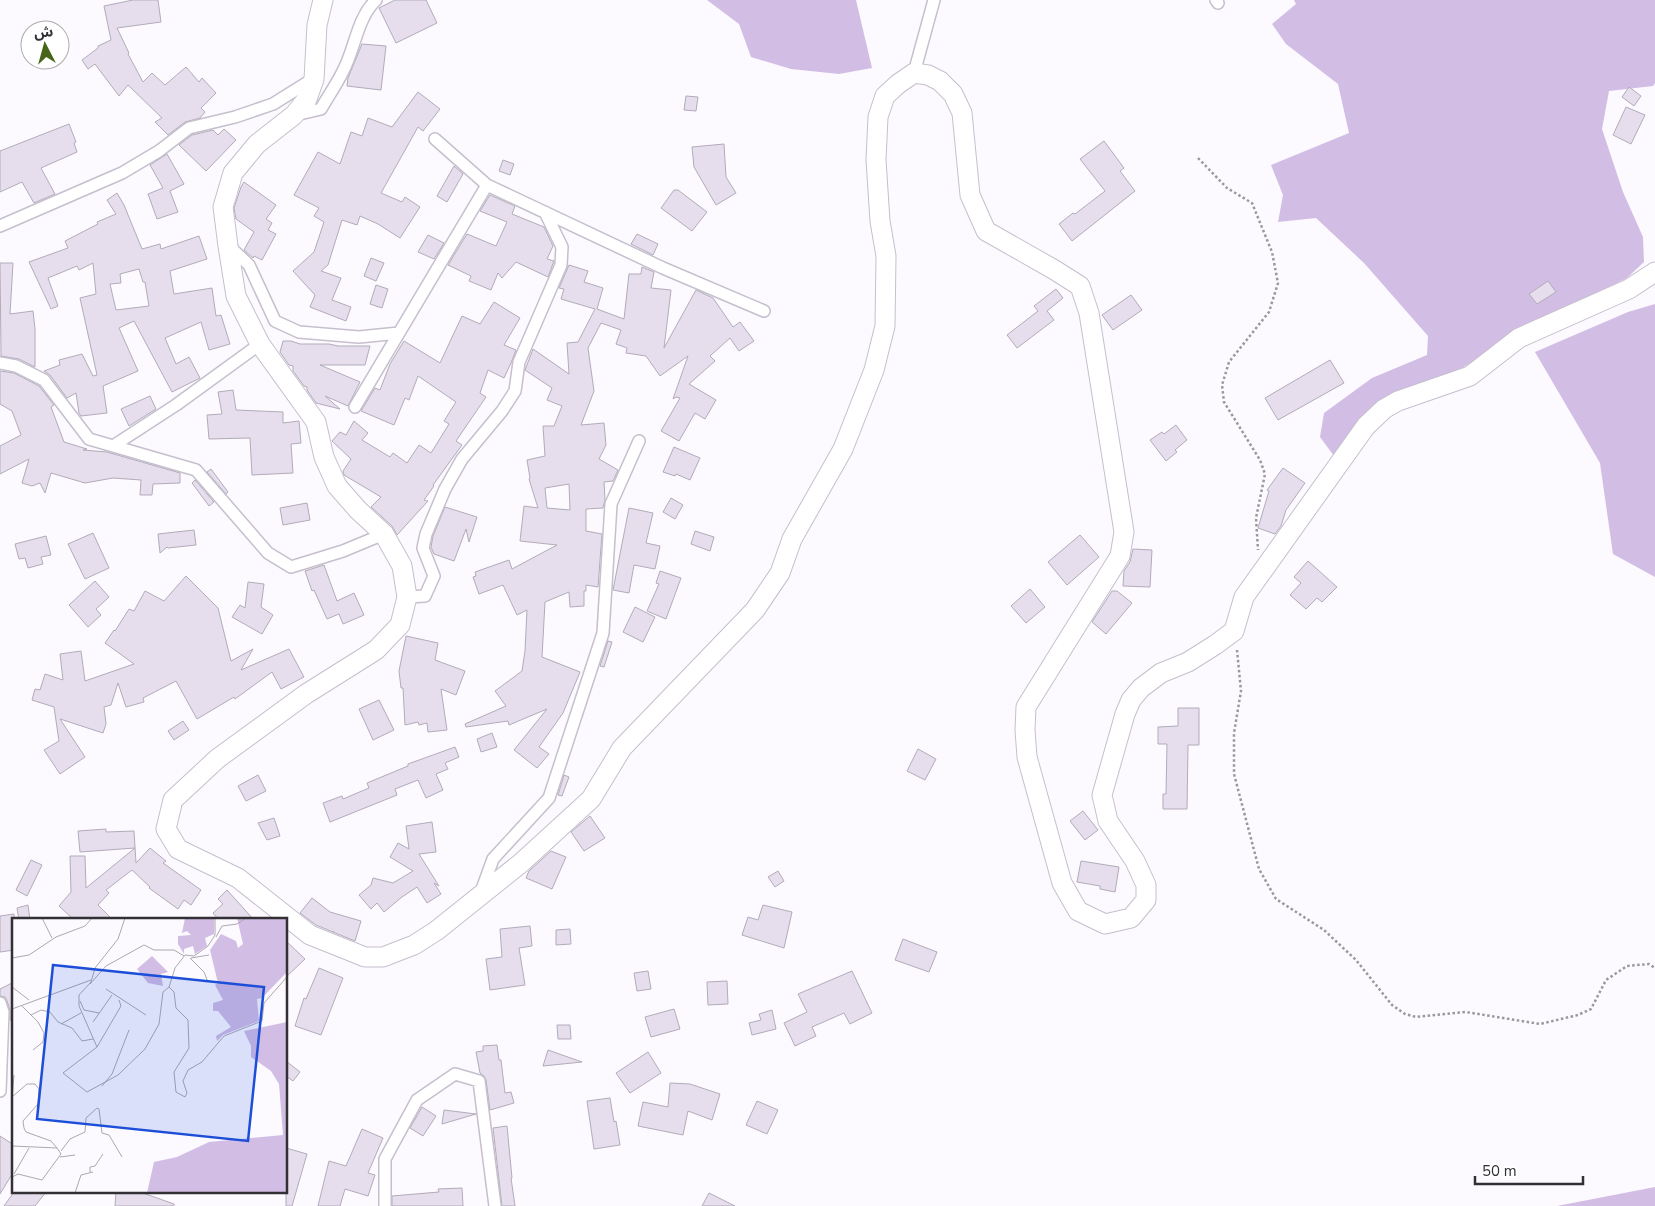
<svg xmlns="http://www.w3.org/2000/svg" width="1655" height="1206" font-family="'Nunito Sans','Noto Sans Arabic',sans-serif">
<rect width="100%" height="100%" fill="#fcf9ff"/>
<path fill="#d2bde4" d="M707 0H856L872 68 839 74 791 69 751 57 739 24Z
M1294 0H1655V83L1653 86 1609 91 1602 129 1623 192 1643 237 1644 262 1627 278 1554 315 1453 373 1373 405 1334 456 1320 437 1324 413 1372 378 1427 355 1428 336 1364 263 1316 218 1278 222 1283 195 1271 165 1349 133 1338 84 1286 44 1272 24 1296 4Z
M1655 304V577L1613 554 1600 463 1535 352 1628 312Z
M1655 1187V1206H1557Z"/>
<path fill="#e6deed" stroke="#b2abb9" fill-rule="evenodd" d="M133 0H158L161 22 117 28 129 53 128 54 143 82 152 73 165 85 186 67 199 82 202 78 216 93 201 108 205 112 200 118 185 122 168 135 155 122 162 118 128 85 119 96 95 64 88 69 82 60 98 48V46L111 40 104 6Z
M395 0H426L437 23 396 43 379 8Z
M362 44 386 46 381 90 347 86 348 78Z
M1629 87 1641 96 1634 106 1622 97Z
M418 92 440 109 423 131 418 127 381 193 402 202 405 197 420 207 400 238 378 224 360 216 357 225 342 220 328 265 321 271 341 278 332 300 351 307 346 321 310 307 315 295 293 271 314 252 324 222 314 216 319 208 294 195 318 152 340 164 351 132 362 136 368 118 392 127Z
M686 96 698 97 696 111 684 110Z
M1626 107 1645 115 1631 144 1613 135Z
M69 124 76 142 74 143 77 152 41 168 55 194 34 203 22 182 0 192V151Z
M224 129 236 140 206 171 179 145 192 135 213 130 218 135Z
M1104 141 1124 168 1120 171 1135 191 1072 241 1059 224 1073 213 1075 214 1105 191 1080 159Z
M724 144 726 177 736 193 716 205 694 167 692 147Z
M167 154 184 184 170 191 178 212 157 219 148 194 163 188 150 165Z
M503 160 514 164 510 175 499 171Z
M454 166 463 174 447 202 437 196Z
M244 182 276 205 266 219 272 223 268 230 276 234 262 260 254 256 253 258 244 250 254 232 236 219 234 208 241 187Z
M674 190H678L707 212 692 231 661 208Z
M117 193 124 205 142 249 160 244 161 249 199 236 207 259 170 271 174 294 212 288 216 316 221 315 230 344 209 350 201 322 165 338 176 364 189 357 200 378 172 392 134 321 119 328 138 371 103 386 107 413 81 416 79 413 76 393 67 398 50 375 44 371 60 365 59 360 82 354 93 376 97 375 80 298 96 294 93 263 79 270 77 266 48 278 58 306 51 309 29 262 68 248 65 241 98 224 97 222 116 214 107 200ZM139 269 143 282H145L149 306 116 310 110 284 121 283 120 274Z
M490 195 515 206 512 214 544 227 553 246 547 259 554 261 548 277 516 262 502 278 498 273 491 290 469 281 471 276 448 265 467 234 496 246 507 222 480 211Z
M637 234 658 244 653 255 631 244Z
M428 235 444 243 434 259 418 252Z
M371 258 384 263 376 281 364 276Z
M0 263H13L10 314 33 311 35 329V367L19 359 1 356Z
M569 265 588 271 584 282 603 288 597 309 624 319 629 274H641L642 267 654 272 651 288 671 290 664 348 696 290 713 298 733 327 740 322 754 341 739 351 730 338 710 356 715 361 689 384 716 400 705 419 695 413 679 441 661 431 680 398 676 397 673 399 688 356 660 376 646 356 626 353 627 348 616 344 621 330 601 323 588 348 594 391 581 425 604 423 606 445 599 459 618 470 613 481 604 482 605 500 603 508 586 509V531L602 534 598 587 586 585V591H584V606L570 607 569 592 545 602 542 657 580 672 563 713 539 747 549 754 537 768 514 750 547 709 509 725 508 721 466 727 465 724 506 706 495 691 522 671 525 651 527 610 517 615 503 585 479 594 473 577 476 576 475 572 509 560 512 569 557 545 520 541 524 506 538 508 529 479 530 478 527 460 545 456 543 426H554L562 406 547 400 552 388 525 370 533 349 569 374 567 343 578 342 595 309 561 299 564 289 559 288ZM569 484 570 510 547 508 545 488Z
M1548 281 1556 292 1537 304 1529 294Z
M376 285 388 289 382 308 370 304Z
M1056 289 1063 298 1047 311 1054 320 1017 348 1007 335 1038 311 1034 306Z
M1131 295 1142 310 1113 330 1102 315Z
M494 302 520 318 504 345 516 350 511 363 504 378 488 370 480 393 486 397 456 441 462 445 433 485 434 486 424 500 428 501 397 535 392 526 371 507 381 497 344 475 343 471 351 459 332 441 340 432 346 435 354 421 368 433 362 440 390 457 393 453 407 463 419 445 431 453 449 424 444 421 456 402 418 376 409 400 405 398 394 425 361 411 375 388 380 390 390 364 404 341 440 363 462 316 480 324Z
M283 341H291L300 344H329L338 346H370L365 365H320L360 382 348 406 325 396 340 409 316 403 307 390V387L304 386 293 371V366L289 365 280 352Z
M1330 360 1344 383 1278 420 1265 398Z
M0 371 14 373 39 386 54 405 51 407 64 442 87 449 83 450 107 452 180 473V483L153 484 152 495H140L141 480 113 478 85 483 51 473 45 493 40 483 32 486 22 483 29 459 0 474V446L21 435 12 411 0 404Z
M233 390 236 410 283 412V423L299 421 301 443 291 444 293 473 252 475 250 438 209 439 207 415 222 414 218 392Z
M150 396 156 409 129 426 121 409Z
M1176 425 1187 440 1175 450 1177 452 1166 461 1150 440 1162 432 1164 434Z
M674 447 700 458 690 480 676 474 675 476 663 472Z
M1283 468 1305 483 1286 510 1281 526 1275 534 1258 528 1269 491 1267 490Z
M211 469 228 492 226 494 207 472Z
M195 480 214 502 209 506 192 483Z
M671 498 683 505 675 519 663 512Z
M307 503 310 520 283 525 280 508Z
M445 507 477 517 469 542 466 529 454 561 434 554 431 547 433 536Z
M629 508 653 513 646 543 660 546 655 569 634 565 629 593 613 590Z
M194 530 196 545 168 548 167 547 160 553 158 534Z
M695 531 714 537 710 551 691 544Z
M93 533 109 568 85 579 68 544Z
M1080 535 1099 557 1067 585 1048 562Z
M46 536 51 555 41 557 43 564 28 568 25 558 19 559 15 544Z
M1133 549 1152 550 1150 587 1123 586 1124 571 1130 562Z
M1308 561 1337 587 1322 602 1317 598 1306 609 1290 595 1301 583 1294 577Z
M324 565 337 601 354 593 364 615 343 624 339 614 327 619 314 590 312 591 305 571Z
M660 571 681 578 666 619 647 611 659 584 656 583Z
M186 576 218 608 231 661 253 649 241 670 289 649 304 677 281 689 272 672 235 699 234 697 197 719 176 681 143 698 144 702 126 707 118 683 111 705 104 707 106 724 103 733 60 719 85 757 60 774 44 750 59 741 54 707 32 700 35 689 40 690 45 674 63 680 60 654 81 651 85 681 134 664 105 643 114 630 115 631 129 609 134 611 145 591 164 601Z
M95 581 109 597 96 609 101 615 88 627 69 605Z
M248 582 264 584 261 607 273 615 262 634 232 617 240 605 245 608Z
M1030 589 1045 607 1026 623 1011 606Z
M1112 591H1117L1132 603 1106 634 1092 622Z
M635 607 655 617 643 642 623 632Z
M406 636 438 643 435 660 465 671 456 695 441 689 447 730 428 732 427 723 419 725 418 722 405 725 403 688H401L399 671Z
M608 641 612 642 604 667 600 666Z
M379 700 394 730 373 740 359 709Z
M1178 708H1199V745H1188L1187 809H1163V794H1166L1167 744H1158V727L1178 726Z
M183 721 189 730 174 740 168 731Z
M492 733 497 747 481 752 477 739Z
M455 747 459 757 445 763 448 769 436 774 443 790 426 798 418 780 395 789 397 795 330 822 323 803 342 796 343 799 369 788 367 783 408 766V764Z
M918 749 936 759 925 780 907 771Z
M258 775 266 791 246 801 238 786Z
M564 775 569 777 562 796 558 795Z
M1083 811 1098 830 1085 840 1070 821Z
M590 816 605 838 584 851 571 832Z
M274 818 280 836 267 840 258 823Z
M432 822 436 852 419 854 439 886 434 883 441 894 427 903 417 887 402 897 384 912 377 903 371 909 359 895 371 885 373 878 393 883 413 871 390 857 398 843 409 849 406 826Z
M106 829V832L134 831 136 863 150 848 166 861 163 863 201 890 191 905 184 900 178 909 149 888 150 887 132 870 106 890 109 893 98 905 113 920H74L59 906 71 892 70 856H85L86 888 135 848 80 852 78 831Z
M551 851 566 857 552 889 526 878 529 871Z
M31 860 42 865 27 896 16 890Z
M1081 861 1119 867 1115 892 1100 889V886L1077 882Z
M778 871 784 881 775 887 768 877Z
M227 890 254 920H219L213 913 223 904 218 899Z
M312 898 330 912 361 921 355 941 333 932 334 931 333 932 316 925 300 913Z
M28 905 30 920H19L17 908Z
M763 905 792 912 784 948 742 935 748 917 758 920Z
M14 914V950L0 952V916Z
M530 926 532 946 519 948 525 985 490 990 486 959 502 957 500 929Z
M570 929 571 944 556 945V930Z
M903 939 937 952 929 972 895 960Z
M286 941 305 959 286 977Z
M319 968 343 978 321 1035 295 1026 304 998 306 999Z
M648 971 651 989 637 991 634 973Z
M852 971 872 1013 850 1024 844 1013 812 1027 816 1036 795 1046 784 1023 807 1012 798 994Z
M727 981 728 1004 708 1005 707 982Z
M14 982V1026L10 1019V1010L7 1001 5 997 0 996V989Z
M674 1009 680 1029 651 1037 645 1017Z
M772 1010 776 1029 752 1035 749 1023 761 1020 759 1014Z
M557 1025H570L571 1039H558Z
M497 1045 499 1060H501L505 1093 511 1092 514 1103 490 1110 486 1080 484 1076 480 1073 476 1052 483 1051V1046Z
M548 1050 582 1062 543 1066Z
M648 1052 661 1073 630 1093 616 1073Z
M286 1061 300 1072 293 1081 286 1076Z
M670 1083 690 1084 720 1094 712 1120 688 1111 683 1135 638 1126 643 1102 668 1107Z
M610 1098 614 1122 616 1121 620 1145 594 1149 587 1101Z
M757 1101 778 1110 767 1134 746 1125Z
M422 1107 436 1116 423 1136 410 1128Z
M444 1110 476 1114 442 1124Z
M507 1126 512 1178H511L515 1206H502L493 1128Z
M362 1129 383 1138 368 1173 375 1175 368 1196 345 1189 340 1206H318L329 1161 346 1166Z
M0 1136 14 1145V1171L0 1194Z
M286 1148 307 1154 292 1206H286Z
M462 1188 463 1206H392V1196L439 1192 438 1189Z
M14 1192H46L35 1206H4Z
M116 1192H140L174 1204V1206H115Z
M709 1193 735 1206H702Z"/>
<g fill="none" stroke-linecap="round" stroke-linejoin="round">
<defs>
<path id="minor" d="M1216 0 1218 3
M914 73 934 0
M295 115 321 109C328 96 337 84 343 71 355 49 357 18 376 0
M435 139 487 185 663 268 764 311
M0 226 122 173 159 151 189 128 235 117 273 104 313 79
M229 246 249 265 275 321 299 332 359 337 399 333
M0 363 16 366 44 380 89 439 196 470 268 553 291 567 343 551 384 534
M355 407 487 185
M113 446 176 405 260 344
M407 597 425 596 434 576 423 548 426 534 445 489 462 459 502 411 515 391 519 362 561 265 562 247 545 212
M481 892 493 859 549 798 603 633 611 504 639 441
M0 1003 3 1012 0 1091
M385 1206V1159L417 1100 455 1074 479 1081 495 1206"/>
<path id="primary" d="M323 0 317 25 314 79 307 99 294 115 257 144 233 173 223 207 228 246 236 296 260 344 316 422 324 457 337 486 358 510 384 534 402 566 407 597 400 625 376 650 306 694 217 759 173 800 166 829 178 849 238 878 310 935 365 957H383L414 945 436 931 521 863 591 799 622 748 755 610 780 573 792 539 843 449 874 370 885 326 886 256 880 221 876 160 878 117 885 96 898 84 914 73 928 75 940 81 953 94 962 113 970 195 986 231 1053 269 1080 286 1089 313 1124 532 1120 556 1026 707 1025 730 1027 757 1062 883 1078 911 1105 924 1131 918 1146 900V885L1135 861 1108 821 1102 795 1125 714 1131 700 1141 688 1161 673 1188 662 1215 645 1234 631 1244 597 1366 426 1384 409 1398 401 1470 376 1519 338 1629 289 1655 272"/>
</defs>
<use href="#minor" stroke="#c6bfcd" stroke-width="14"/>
<use href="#primary" stroke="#c6bfcd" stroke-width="21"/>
<path stroke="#9a979d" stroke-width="2.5" stroke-dasharray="2.5 2.5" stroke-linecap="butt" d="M1198 158 1227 188 1252 203 1272 252 1278 283 1269 312 1229 362 1222 385 1224 402 1260 460 1265 474 1256 518 1258 550
M1237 650 1241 691 1234 733V774L1259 869 1276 899 1324 930 1356 960 1392 1005 1405 1014 1416 1017 1466 1012 1540 1024 1578 1015 1591 1009 1606 980 1627 966 1649 964 1655 968"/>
<use href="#minor" stroke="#fff" stroke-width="11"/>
<use href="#primary" stroke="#fff" stroke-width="19"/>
</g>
<g transform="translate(12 918)">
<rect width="275" height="275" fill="#fcf9ff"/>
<path d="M173 0H202V16L193 20 195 28 183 36 181 28 172 31V36L166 26V18L179 17 175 13 170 15ZM225 0H275V54L250 80 245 81 247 103 211 117 205 123 204 118 219 109 206 93H201V85L211 82 203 67 206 65 198 32 209 16 224 23 226 30 231 26ZM140 38 156 54 149 56 151 68 136 65 125 51ZM275 104V275H135L142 244 165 239 197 224 271 217 267 166 259 153 239 139V128L232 113Z" fill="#d2bde4"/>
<path fill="none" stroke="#aba9ae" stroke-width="1" d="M30 0 40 20M113 0 106 21 83 50 79 64 67 77V88L85 129 51 155 75 174 106 157 133 131 147 106 151 74 157 69 162 74 164 90 176 102 177 130 162 154 164 174 173 179 175 175 171 163 176 152 190 144 212 118 250 103 252 85 275 59M204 19 210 8 225 6 234 0M0 40 17 37 44 19 73 8 80 0M178 40 192 54 196 64M179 40 197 37M78 66 94 48 132 27 142 32H162L172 38M0 69 17 82M157 69 163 50 173 37 182 38 196 28 203 17V0M94 71 134 97M68 83 72 92 87 95M9 87 26 104 32 115 31 124 21 132M0 91 79 62M19 97 29 92 38 94 46 104 60 110 70 123 81 121M81 104 100 77M49 106 69 95M85 129 109 88 107 82M90 168 100 156 117 112M0 179 15 166H23L27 171 26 186 11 203 12 210 14 214 39 223 45 230M0 181 2 157M0 228 45 230 49 236 30 262 6 256 0 259M49 233 58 221 73 214 74 200 85 190 87 191 90 215 97 217 110 239M48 239 63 237M78 254V249L83 248 91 236M2 256 17 230M63 275 69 257 81 254"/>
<path fill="#1d4ed8" fill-opacity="0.15" stroke="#1d4ed8" stroke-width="2.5" d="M41 47 252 69 236 223 25 201Z"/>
<rect width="275" height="275" fill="none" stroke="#323035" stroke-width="2.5"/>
</g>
<g transform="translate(45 45) rotate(354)"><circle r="24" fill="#ffffff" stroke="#adacae"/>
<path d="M0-4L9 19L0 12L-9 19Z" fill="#48661a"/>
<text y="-8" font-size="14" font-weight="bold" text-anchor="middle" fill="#323035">ش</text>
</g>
<path d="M1475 1176v8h108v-8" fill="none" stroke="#323035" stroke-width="2.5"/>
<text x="1482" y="1176" font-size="15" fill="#323035" stroke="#ffffff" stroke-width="4" paint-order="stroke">50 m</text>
</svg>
